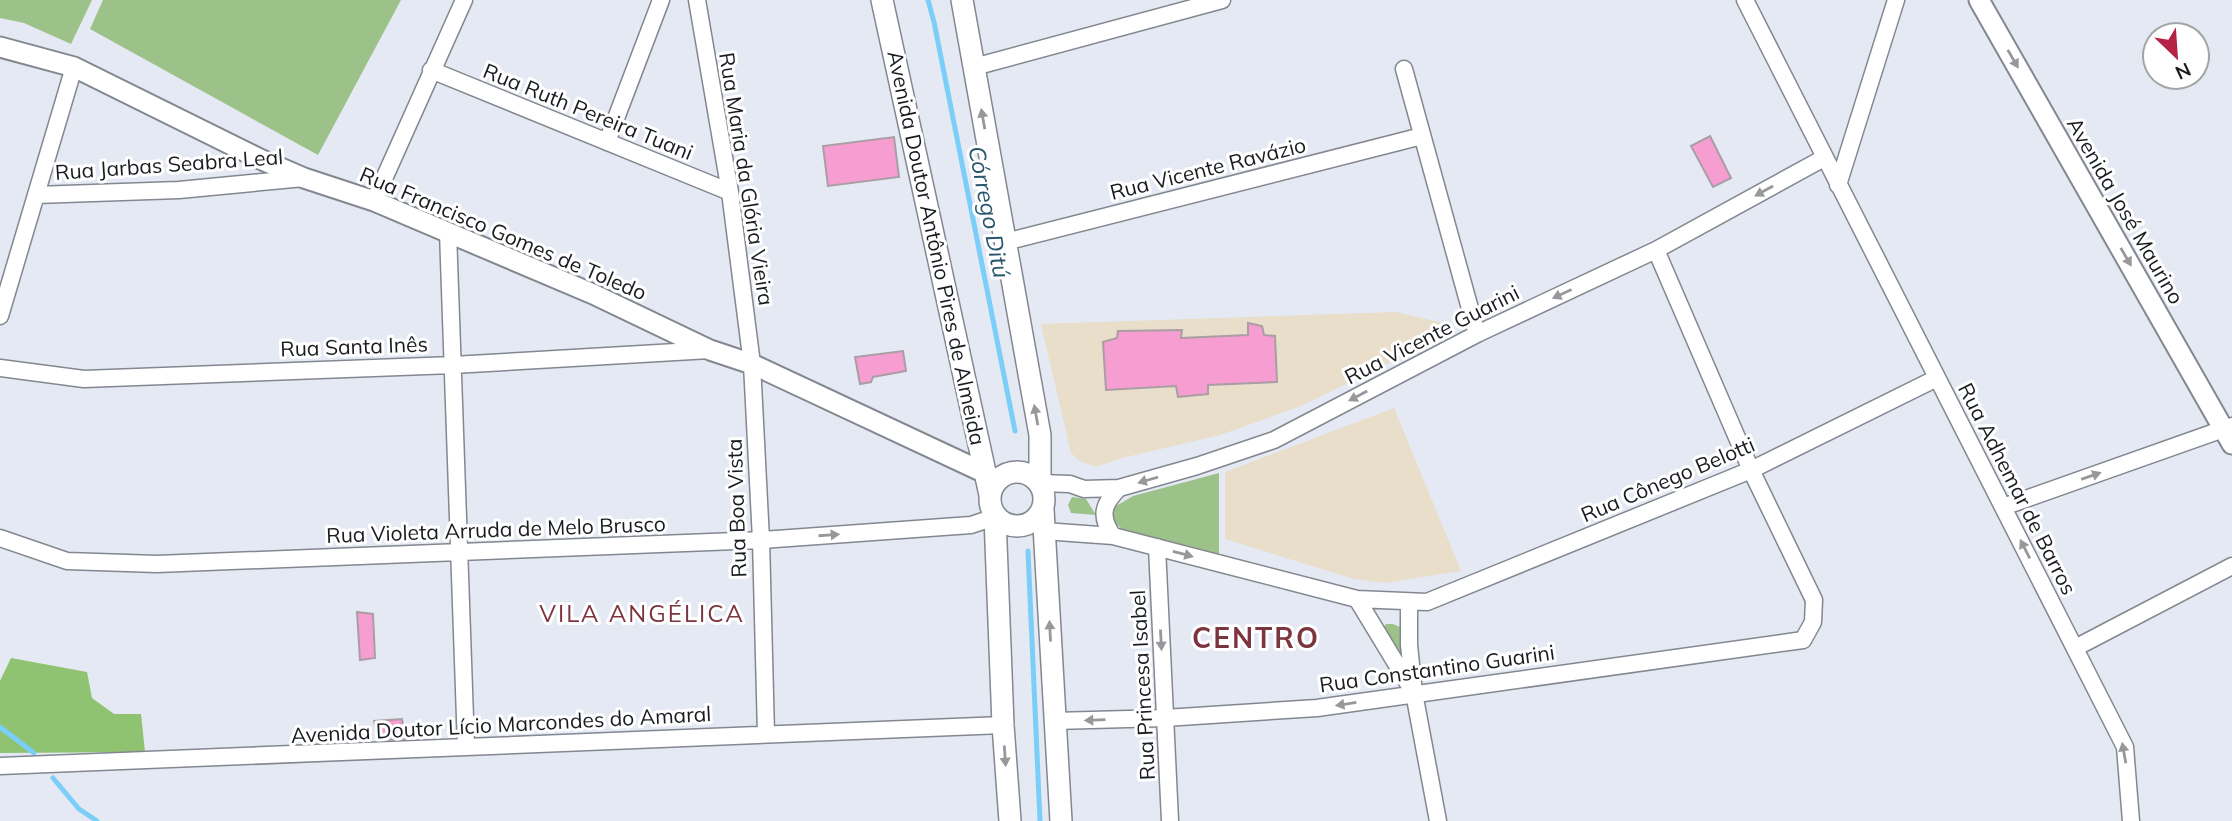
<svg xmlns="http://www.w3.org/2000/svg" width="2232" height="821" font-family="Mulish,sans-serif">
<rect width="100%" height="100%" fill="#e4e9f3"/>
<path fill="#e8dec9" d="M1396 312 1451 325 1442 337 1301 406 1220 435 1122 458 1096 467 1080 461 1071 453 1041 324Z
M1394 408 1461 571 1385 583 1354 579 1225 539V472Z"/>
<path fill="#9dc289" d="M0 0H92L71 44 24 23 0 18Z
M103 0H401L318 155 90 29Z
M1219 473V554L1122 529 1111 519V513L1116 506 1133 496Z
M1072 497 1086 499 1096 515 1071 513 1068 505Z
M1386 624H1393L1400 627 1406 668 1383 628Z"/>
<path fill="#8fc371" d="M11 658 87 672 92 698 114 714H141L145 752 0 753V681Z"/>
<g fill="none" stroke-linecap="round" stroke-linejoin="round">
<path stroke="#7bcef7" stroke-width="5" d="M928 0 934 22 1015 431
M1028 551 1040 821
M0 727 34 753
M53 778 79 809 97 821"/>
</g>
<path fill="#f69dd2" stroke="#a99ea4" stroke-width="2" d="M1710 136 1731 178 1713 187 1691 146Z
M894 137 899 177 828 186 823 146Z
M1248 323 1262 326 1264 335 1275 336 1277 382 1208 385V394L1178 397 1176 386 1106 390 1103 342 1117 338 1118 331 1182 330 1181 338 1248 335Z
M903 351 906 371 873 377 871 382 860 384 855 357Z
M357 612 373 614 375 658 360 660Z
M402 719 405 739 378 740 374 721Z"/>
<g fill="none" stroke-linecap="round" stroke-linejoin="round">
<defs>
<path id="minor" d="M697 0 730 192 752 364 761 540 766 734
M1745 0 2125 747 2131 821
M974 67 1222 0
M1404 69 1477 334
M431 70 730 192
M607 142 661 0
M1838 185 1896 0
M36 195 179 190 304 178
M374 201 464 0
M448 232 466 747
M1005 242 1422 136
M0 316 74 67
M0 368 84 379 453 365 710 350
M1040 483 1070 484 1084 489 1119 488 1197 466 1274 440 1477 334 1656 250 1824 158
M2003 507 2232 426
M1044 531 1113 536 1357 599 1427 602 1751 470 1937 378
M1113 536C1099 516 1103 504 1119 488
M0 538 67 561 157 564 761 540 971 525 995 517
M1157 547 1170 821
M1357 599 1411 688
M1409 602V645L1414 693 1438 821
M2075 648 2232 566
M1054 721 1165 718 1317 708 1803 640 1813 622 1814 600 1751 470 1656 250
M0 766 1003 725"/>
<path id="tertiary" d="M1979 0 2232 444
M0 47 74 67 260 159 304 178 374 201 593 294 710 350 752 364 985 473"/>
<path id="secondary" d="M882 0 990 495
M962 0 1040 435V483
M990 499a27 27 0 1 1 54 0a27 27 0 1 1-54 0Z
M1043 509 1061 821
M995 517 1003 725 1010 821"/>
</defs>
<use href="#minor" stroke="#828790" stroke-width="19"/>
<use href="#tertiary" stroke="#828790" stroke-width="23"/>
<use href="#secondary" stroke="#828790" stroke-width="24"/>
<use href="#minor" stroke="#fff" stroke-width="16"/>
<use href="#tertiary" stroke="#fff" stroke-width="19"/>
<use href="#secondary" stroke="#fff" stroke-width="21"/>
</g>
<defs><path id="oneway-solid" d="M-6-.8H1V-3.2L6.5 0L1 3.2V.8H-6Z" transform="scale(1.75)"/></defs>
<g fill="#98989a">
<use href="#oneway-solid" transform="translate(2013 59) rotate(60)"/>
<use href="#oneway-solid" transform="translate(983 119) rotate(-100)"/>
<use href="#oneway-solid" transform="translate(1764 191) rotate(151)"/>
<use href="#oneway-solid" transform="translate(2126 257) rotate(60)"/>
<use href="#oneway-solid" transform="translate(1562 294) rotate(155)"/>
<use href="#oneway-solid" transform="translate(1358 396) rotate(152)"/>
<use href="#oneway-solid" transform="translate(1036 415) rotate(-100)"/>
<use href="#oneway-solid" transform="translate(2091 476) rotate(-19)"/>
<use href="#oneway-solid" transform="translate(1148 480) rotate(164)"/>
<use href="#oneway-solid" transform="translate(829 535) rotate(-4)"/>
<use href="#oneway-solid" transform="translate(2025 549) rotate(-117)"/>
<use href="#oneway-solid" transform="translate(1183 554) rotate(15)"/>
<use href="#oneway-solid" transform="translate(1050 631) rotate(-93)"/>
<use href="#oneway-solid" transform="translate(1161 640) rotate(87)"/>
<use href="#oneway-solid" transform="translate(1346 704) rotate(171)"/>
<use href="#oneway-solid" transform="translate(1095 720) rotate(178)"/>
<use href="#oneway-solid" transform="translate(2124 753) rotate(-100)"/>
<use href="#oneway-solid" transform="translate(1005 756) rotate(86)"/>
</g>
<g text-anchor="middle" stroke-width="6" stroke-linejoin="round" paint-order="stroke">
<g font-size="21" fill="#191b1f" stroke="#fff">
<text transform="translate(588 112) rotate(22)" y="7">Rua Ruth Pereira Tuani</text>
<text transform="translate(169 165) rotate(-4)" y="7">Rua Jarbas Seabra Leal</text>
<text transform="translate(1208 169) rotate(-14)" y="7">Rua Vicente Ravázio</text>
<text transform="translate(746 179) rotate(81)" y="7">Rua Maria da Glória Vieira</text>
<text transform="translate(2125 211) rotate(60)" y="7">Avenida José Maurino</text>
<text transform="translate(503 234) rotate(23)" y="7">Rua Francisco Gomes de Toledo</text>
<text transform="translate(936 248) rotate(78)" y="7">Avenida Doutor Antônio Pires de Almeida</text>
<text transform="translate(1432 335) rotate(-27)" y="7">Rua Vicente Guarini</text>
<text transform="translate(354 347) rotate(-2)" y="7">Rua Santa Inês</text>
<text transform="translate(1668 480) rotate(-23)" y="7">Rua Cônego Belotti</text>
<text transform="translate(2017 489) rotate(63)" y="7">Rua Adhemar de Barros</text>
<text transform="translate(737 508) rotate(-92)" y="7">Rua Boa Vista</text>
<text transform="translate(496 530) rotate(-2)" y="7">Rua Violeta Arruda de Melo Brusco</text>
<text transform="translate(1437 669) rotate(-8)" y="7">Rua Constantino Guarini</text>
<text transform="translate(1143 685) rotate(-93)" y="7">Rua Princesa Isabel</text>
<text transform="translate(501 725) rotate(-3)" y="7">Avenida Doutor Lício Marcondes do Amaral</text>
</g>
<g font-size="23" font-style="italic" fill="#28566c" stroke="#fff">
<text transform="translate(989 212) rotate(79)" y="8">Córrego Ditú</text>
</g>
<g font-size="24" letter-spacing="2" fill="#7c353f" stroke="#fff">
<text x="642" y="622">VILA ANGÉLICA</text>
</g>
<g font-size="28" font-weight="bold" letter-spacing="2" fill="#7c353f" stroke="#fff">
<text x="1256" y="648">CENTRO</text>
</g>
</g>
<g transform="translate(2176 56) rotate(155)"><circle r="33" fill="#ffffff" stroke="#a3a4a5" stroke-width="2"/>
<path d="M0-5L12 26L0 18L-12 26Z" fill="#b42246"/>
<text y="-10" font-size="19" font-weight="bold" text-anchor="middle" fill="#191b1f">N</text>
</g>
</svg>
